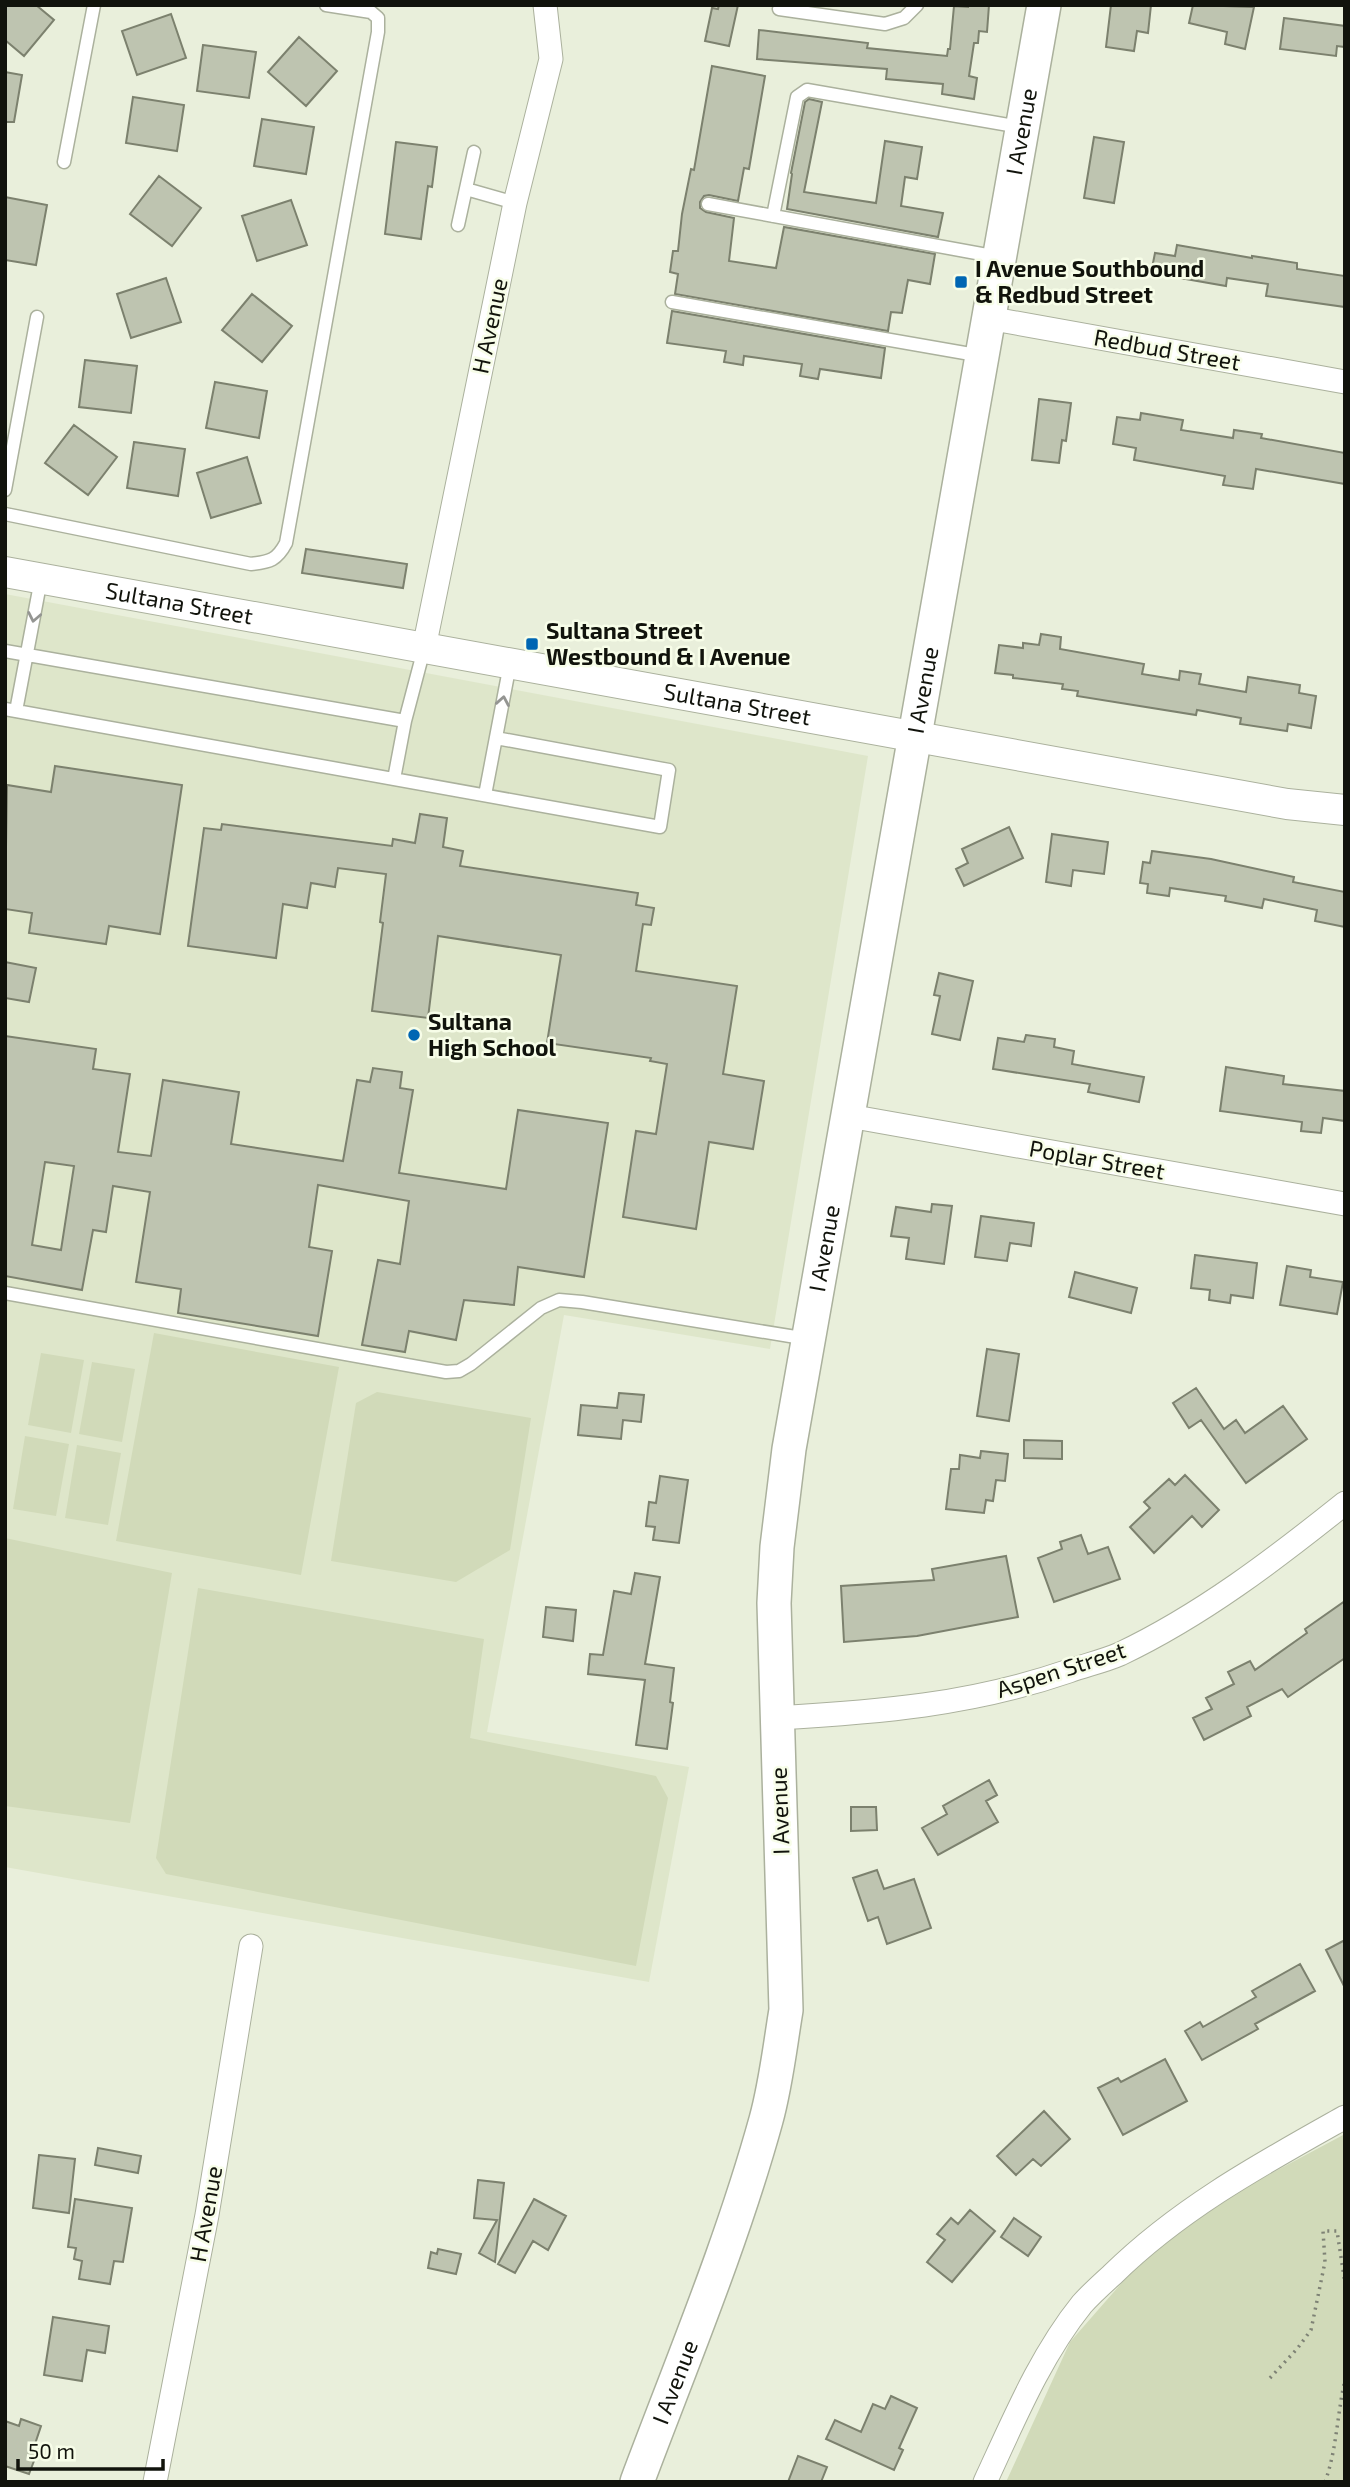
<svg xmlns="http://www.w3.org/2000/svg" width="1350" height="2487" font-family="'Exo 2',sans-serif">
<rect width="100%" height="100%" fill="#e9efdb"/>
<path fill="#dee6ca" d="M5 594 868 756 770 1349 564 1315 487 1732 689 1767 649 1982 5 1867Z"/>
<path fill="#d1dab9" d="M154 1333 339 1367 301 1575 116 1541Z
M41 1353 84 1360 71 1433 28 1425Z
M92 1362 135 1369 122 1442 79 1434Z
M377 1392 531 1418 510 1550 456 1582 331 1561 356 1403Z
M25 1436 69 1444 56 1516 13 1509Z
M77 1445 121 1453 108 1525 65 1518Z
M5 1538 172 1573 130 1823 5 1806Z
M198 1588 484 1639 470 1738 656 1776 668 1798 636 1966 166 1874 156 1858Z
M1345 2134V2482H1006L1070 2342 1147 2254 1244 2188Z"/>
<path fill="#bec4b0" stroke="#7c816e" stroke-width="2" fill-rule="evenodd" d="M5 5H36L54 20 24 56 5 40Z
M719 5H738L729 46 705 41 712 8 718 9Z
M968 5H989L987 32 979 31 978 43H974L969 76 977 78 974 99 942 94 943 84 886 79 887 69 757 59 759 30 868 43 867 48 947 56 948 49H950L954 6 968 7Z
M1111 5H1151L1148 33 1137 31 1134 51 1106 47Z
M1193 5 1254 7 1245 49 1225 44 1227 32 1189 23Z
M171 14 186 58 137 75 122 31Z
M1284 18 1345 26V47L1337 46 1336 56 1280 49Z
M299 37 337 71 306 106 268 72Z
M203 45 256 52 249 98 197 91Z
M712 66 765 76 749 169 744 168 738 201 709 195 704 196 700 202V208L706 212 734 218 729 261 776 268 784 227 935 254 930 284 908 280 902 313 891 312 888 331 675 294 678 274 670 272 673 251H678L682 214 691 169 694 170Z
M5 72 22 75 14 122H5Z
M133 97 184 105 177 151 126 143Z
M809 99 822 102 804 192 876 203 885 141 922 147 917 179 905 177 901 206 943 213 938 237 787 209 792 174 791 173 805 102Z
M262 119 314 127 306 174 254 166Z
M1094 137 1124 142 1114 203 1084 198Z
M396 142 437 147 432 187 428 186 421 239 385 234Z
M159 176 201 208 172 246 130 214Z
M5 197 47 205 36 265 5 260Z
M291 200 307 245 257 261 242 216Z
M1177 245 1252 258V256L1297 263V269L1345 276V307L1266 296 1268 284 1227 278 1226 286 1151 273 1155 253 1175 256Z
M166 278 181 322 131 338 117 294Z
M252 294 292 326 262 362 222 330Z
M672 311 885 348 881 378 820 369 818 379 800 376 802 364 744 356 743 365 724 362 726 351 667 343Z
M85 360 137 366 131 413 79 407Z
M215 382 267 391 259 438 206 428Z
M1039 399 1071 403 1066 441 1062 440 1059 463 1032 460Z
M1141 413 1183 420 1181 430 1233 438 1234 430 1262 434 1261 438 1345 453V484L1256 469 1253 489 1223 485 1225 476 1134 460 1136 448 1113 444 1117 417 1140 420Z
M74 425 117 457 88 495 45 463Z
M134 442 185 449 178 496 127 488Z
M247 457 261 503 211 518 197 473Z
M306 549 407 564 403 588 302 573Z
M1041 634 1061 637 1060 649 1144 664 1142 674 1179 680 1180 671 1201 674 1199 684 1246 692 1248 677 1300 685 1299 693 1316 696 1311 728 1288 724 1287 731 1240 724 1241 718 1197 710 1196 715 1077 696 1078 691 1062 689 1063 684 1013 678V675L995 673 999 645 1023 648V643L1039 645Z
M55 766 182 785 160 934 109 926 106 944 29 933 32 913 5 909 7 785 51 792Z
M420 814 447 818 443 847 463 851 460 866 638 893 636 905 654 908 651 925 643 924 636 971 737 986 723 1074 764 1081 753 1149 709 1142 696 1229 623 1217 636 1131 656 1134 667 1064 650 1061 651 1058 547 1043 561 955 438 936 428 1018 372 1011 383 923 380 922 386 874 338 868 335 887 311 883 307 908 283 904 276 958 188 946 204 828 221 830 222 824 392 846 393 839 415 843Z
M1009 827 1023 858 964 886 956 869 968 863 962 849Z
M1052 834 1108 842 1104 874 1073 870 1071 886 1046 882Z
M1152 851 1211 859 1294 877 1293 882 1345 892V927L1315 921 1317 910 1264 899 1262 908 1225 901 1226 896 1170 888 1169 896 1147 893 1148 884 1140 883 1143 862 1150 863Z
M5 962 36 968 29 1002 5 998Z
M939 973 973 981 960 1040 932 1034 940 996 934 995Z
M1026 1035 1055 1039 1054 1047 1074 1051 1072 1064 1144 1077 1139 1102 1088 1092 1090 1084 993 1069 998 1038 1024 1042Z
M5 1036 96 1049 93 1069 130 1074 118 1152 151 1156 163 1080 239 1092 231 1144 343 1161 357 1080 370 1082 373 1068 402 1072 400 1088 413 1090 399 1173 506 1189 518 1110 608 1123 584 1277 518 1267 514 1305 464 1300 456 1340 409 1331 405 1352 362 1345 378 1260 400 1264 409 1201 318 1185 309 1247 332 1251 318 1336 178 1313 181 1289 136 1282 150 1192 113 1186 106 1232 93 1230 82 1290 5 1276ZM45 1162 74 1166 61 1250 32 1245Z
M1226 1067 1284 1076 1283 1084 1345 1091V1121L1323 1118 1321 1133 1301 1131 1302 1122 1220 1111Z
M932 1204 952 1206 944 1264 906 1259 909 1238 891 1236 896 1207 931 1212Z
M981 1216 1034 1223 1031 1246 1010 1243 1007 1261 975 1257Z
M1195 1255 1257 1263 1253 1298 1231 1295 1230 1303 1209 1300 1210 1290 1191 1288Z
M1287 1266 1311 1270 1310 1277 1343 1282 1337 1314 1280 1305Z
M1075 1272 1137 1288 1131 1313 1069 1297Z
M987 1349 1019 1354 1009 1421 977 1416Z
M1196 1388 1224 1429 1236 1420 1245 1433 1283 1406 1307 1439 1246 1483 1201 1420 1189 1428 1173 1403Z
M619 1393 644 1395 641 1422 623 1420 621 1439 578 1435 581 1405 617 1408Z
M1024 1440 1062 1441V1459L1024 1458Z
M981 1451 1008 1454 1005 1481 996 1480 993 1501 986 1500 984 1513 946 1509 951 1469H959L960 1455 980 1458Z
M1185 1475 1219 1510 1202 1527 1192 1516 1154 1553 1130 1527 1150 1508 1144 1502 1169 1479 1175 1485Z
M660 1476 688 1480 679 1543 653 1540 655 1527 646 1526 649 1502 656 1503Z
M1081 1535 1088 1554 1108 1547 1120 1579 1054 1602 1038 1558 1062 1549 1060 1542Z
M1006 1556 1018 1617 917 1636 844 1642 841 1586 934 1580 932 1569Z
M635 1573 660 1577 645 1664 674 1668 670 1702 673 1703 667 1749 636 1745 645 1680 588 1674 590 1654 603 1655 614 1591 631 1594Z
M1345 1601V1658L1288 1697 1282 1689 1247 1707 1251 1716 1204 1740 1193 1718 1212 1709 1206 1698 1234 1684 1228 1672 1250 1661 1255 1670 1307 1633 1305 1629Z
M546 1607 576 1610 573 1641 543 1637Z
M989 1780 997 1795 986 1801 998 1822 938 1855 922 1828 947 1814 943 1806Z
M851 1807H876L877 1830 851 1831Z
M877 1870 884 1889 914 1879 931 1928 887 1944 878 1917 868 1921 853 1878Z
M1345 1940V1988L1326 1950Z
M1300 1964 1315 1991 1255 2024 1258 2029 1202 2060 1185 2031 1200 2022 1203 2027 1256 1997 1252 1991Z
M1165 2059 1187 2101 1123 2135 1098 2088 1118 2078 1121 2082Z
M1044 2111 1070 2139 1041 2166 1033 2159 1016 2175 997 2156Z
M98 2148 141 2156 138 2173 95 2165Z
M39 2155 75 2159 69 2213 33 2208Z
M478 2180 504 2183 495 2262 479 2253 497 2220 474 2218Z
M75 2199 132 2208 123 2262 114 2261 110 2284 79 2279 82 2261 74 2259 76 2248 68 2247Z
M534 2199 566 2216 548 2250 533 2241 515 2273 498 2264Z
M970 2210 995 2231 952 2282 927 2262 945 2240 937 2234 951 2218 958 2224Z
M1014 2218 1041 2237 1028 2256 1001 2237Z
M438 2249 461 2254 456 2274 428 2268 431 2252 437 2254Z
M53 2317 109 2326 105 2353 87 2350 82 2381 44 2375Z
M891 2396 917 2408 899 2448 903 2450 894 2470 826 2439 835 2420 861 2432 873 2404 885 2409Z
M21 2419 41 2426 35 2444 40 2445 29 2474 5 2466V2421L19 2426Z
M798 2456 827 2467 821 2482H788Z"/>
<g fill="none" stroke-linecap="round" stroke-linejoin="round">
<defs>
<path id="service" d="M779 9 885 24 904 18 917 5
M64 162 94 5
M466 189 515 203
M708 204 998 257
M773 216 797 97 807 90 1020 127
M458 225 474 152
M672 302 982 356
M5 490 37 317
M5 514 251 564C270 562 277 560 286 543L378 32V18L371 12 326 5
M5 651 405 721
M5 709 660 827 669 770 496 738
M16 711 41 579
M394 779 405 721 424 649
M485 795 510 664
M5 1293 446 1372 459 1371 471 1364 541 1308 559 1300 582 1302 808 1339"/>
<path id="minor" d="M988 318 1345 382
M424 648 515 203 551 59 545 5
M849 1116 1345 1204
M776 1718C879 1712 970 1705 1069 1671 1086 1665 1104 1661 1120 1654 1202 1615 1275 1559 1345 1503
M155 2482 207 2215 251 1946
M985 2482C1013 2422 1040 2356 1082 2304 1091 2294 1102 2284 1112 2275 1180 2208 1263 2163 1345 2117"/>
<g id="tertiary">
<path id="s1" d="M5 572 1287 804 1345 810"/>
</g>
<g id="secondary">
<path id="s2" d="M637 2482C682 2362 732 2243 766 2120 776 2084 780 2046 786 2010L774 1603 777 1547 789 1449 1044 5"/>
</g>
</defs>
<use href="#service" stroke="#abb19d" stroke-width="15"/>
<use href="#minor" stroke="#abb19d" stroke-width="25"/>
<use href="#tertiary" stroke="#abb19d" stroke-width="32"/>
<use href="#secondary" stroke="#abb19d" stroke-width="36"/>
<path stroke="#7e8275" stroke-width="3.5" stroke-dasharray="2 5" stroke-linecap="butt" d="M1270 2378 1297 2349 1311 2330 1325 2262 1323 2231H1337L1345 2283
M1325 2482C1337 2449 1337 2414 1345 2380"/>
<use href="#service" stroke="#fff" stroke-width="12"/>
<use href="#minor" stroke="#fff" stroke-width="23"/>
<use href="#tertiary" stroke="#fff" stroke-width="30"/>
<use href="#secondary" stroke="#fff" stroke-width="33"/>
</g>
<defs><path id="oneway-chevron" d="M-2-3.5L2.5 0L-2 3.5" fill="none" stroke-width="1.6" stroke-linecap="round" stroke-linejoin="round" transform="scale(1.75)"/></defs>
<g stroke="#949592">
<use href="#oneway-chevron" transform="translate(34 617) rotate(101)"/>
<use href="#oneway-chevron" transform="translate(503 701) rotate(-80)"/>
</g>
<g fill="#0066b3" stroke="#f7fde8" stroke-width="2.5">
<rect x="954" y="275" width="14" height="14" rx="3.5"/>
<rect x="525" y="637" width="14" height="14" rx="3.5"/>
<circle cx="414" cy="1035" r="7"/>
</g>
<g text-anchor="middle" stroke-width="5" stroke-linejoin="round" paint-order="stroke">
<g font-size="23" fill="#11130c" stroke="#f7fde8">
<text dy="8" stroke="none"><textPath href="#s2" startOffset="2396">I Avenue</textPath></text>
<text transform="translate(490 326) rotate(-78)" y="8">H Avenue</text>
<text transform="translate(1167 350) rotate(10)" y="8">Redbud Street</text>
<text dy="8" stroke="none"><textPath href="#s1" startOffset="177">Sultana Street</textPath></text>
<text dy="8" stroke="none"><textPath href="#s2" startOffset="1829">I Avenue</textPath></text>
<text dy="8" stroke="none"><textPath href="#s1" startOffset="744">Sultana Street</textPath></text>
<text transform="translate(1097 1160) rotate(10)" y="8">Poplar Street</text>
<text dy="8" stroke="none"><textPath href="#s2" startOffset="1262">I Avenue</textPath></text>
<text transform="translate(1061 1670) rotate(-18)" y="8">Aspen Street</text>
<text transform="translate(780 1811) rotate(-92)" y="8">I Avenue</text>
<text transform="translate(206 2214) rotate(-80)" y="8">H Avenue</text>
<text dy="8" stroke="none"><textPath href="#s2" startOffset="107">I Avenue</textPath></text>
</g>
<g font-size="23" font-weight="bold" fill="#11130c" stroke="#f7fde8" text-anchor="start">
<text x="975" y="277">I Avenue Southbound<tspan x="975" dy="26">&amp; Redbud Street</tspan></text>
<text x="546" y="639">Sultana Street<tspan x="546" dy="26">Westbound &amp; I Avenue</tspan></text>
<text x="428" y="1030">Sultana<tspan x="428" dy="26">High School</tspan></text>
</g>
</g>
<rect width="1350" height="2487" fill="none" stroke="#11130c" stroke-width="14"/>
<path d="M18 2459v10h145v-10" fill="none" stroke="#11130c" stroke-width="3.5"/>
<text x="28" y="2459" font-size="21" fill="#11130c" stroke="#f7fde8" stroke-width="5" paint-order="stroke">50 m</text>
</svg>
